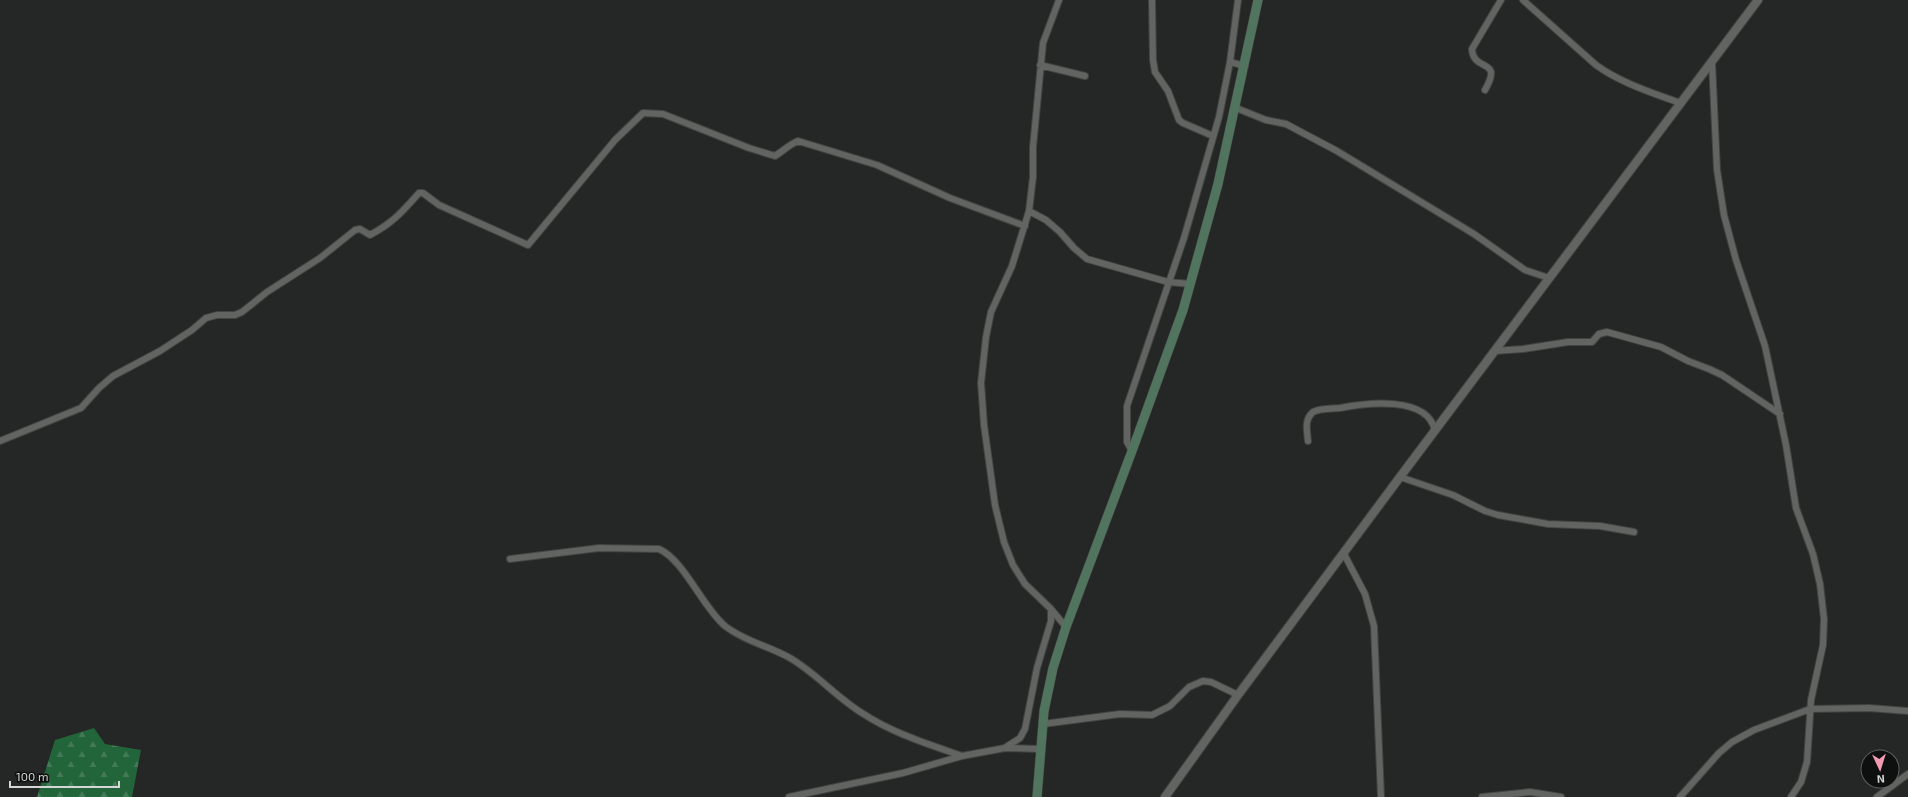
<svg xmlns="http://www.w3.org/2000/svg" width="1908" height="797" font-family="'Exo 2',sans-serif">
<defs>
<pattern id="forest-firs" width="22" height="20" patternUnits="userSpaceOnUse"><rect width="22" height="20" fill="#23653b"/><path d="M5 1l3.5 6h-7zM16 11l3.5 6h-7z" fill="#427a57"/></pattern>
</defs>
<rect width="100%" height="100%" fill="#242725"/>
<path fill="url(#forest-firs)" d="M94 728 105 744 141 750 132 797H37L55 740Z"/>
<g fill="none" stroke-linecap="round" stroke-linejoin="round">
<defs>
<path id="minor" d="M1059 0 1043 43 1033 147V177L1029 211 1012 266 991 312 986 337 981 383 984 425 995 505 1004 542 1013 565 1025 584 1051 609 1066 627
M1152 0 1153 60 1155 72 1168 91 1179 120 1183 123 1213 136
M1238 0 1230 62 1245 66
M1523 0 1596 65C1621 83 1650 92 1680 103
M1712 62 1717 170 1724 215 1736 260 1765 346 1786 445 1796 508 1813 554 1820 584 1824 619 1823 645 1811 700 1807 762 1801 782 1791 797
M1040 65 1085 76
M1485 90C1504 57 1473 73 1472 49L1501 0
M1236 108 1266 120 1286 124 1337 151 1474 234 1525 270 1549 278
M1029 211 1046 220 1060 232 1074 248 1087 259 1168 282 1191 284
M1494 351 1523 349 1568 342H1592L1599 334 1607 332 1661 347 1688 361 1709 369 1722 375 1780 414
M0 441 81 408 99 388 113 376 160 351 192 330 206 318 217 315H235L242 312 267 292 320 258 355 230 360 229 370 235C393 223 402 212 419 193H423L439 205 528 245 615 140 643 113 663 114 749 148 775 156C783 151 790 144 798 141L877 165 950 198 1025 226
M1308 441C1307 430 1304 420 1313 412 1321 408 1331 409 1340 408 1366 403 1428 395 1435 431
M1132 451 1127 442V406L1184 238 1219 117 1230 62
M1400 477 1453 495 1485 511 1498 515 1548 524 1600 526 1634 532
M1344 554 1365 594 1374 626 1381 797
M510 559 599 548 659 549C684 560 703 608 725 626 744 641 769 646 790 658 816 673 836 697 862 713 892 733 928 744 962 756
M1043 724 1120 714 1152 715 1170 706 1189 687 1203 681 1211 682 1238 695
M1006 747 1020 738 1025 729 1037 668 1051 621V609
M789 797 903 773 962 756 1005 748 1040 749
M1482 797 1530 792 1561 797
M1680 797 1719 753 1732 742 1754 730 1810 709 1869 708 1908 711
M1877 797 1908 774"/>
<path id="tertiary" d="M1165 797 1238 695 1400 477 1758 0"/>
<path id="secondary" d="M1037 797 1044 711 1053 668 1066 627 1132 451 1183 310 1218 184 1258 0"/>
</defs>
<use href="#minor" stroke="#414442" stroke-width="8"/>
<use href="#tertiary" stroke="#414442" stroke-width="10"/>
<use href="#secondary" stroke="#414442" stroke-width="10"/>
<use href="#minor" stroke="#616461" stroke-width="6"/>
<use href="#tertiary" stroke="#616461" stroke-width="8"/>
<use href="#secondary" stroke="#51745f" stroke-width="9"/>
</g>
<g transform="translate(1880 769) rotate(176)"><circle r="19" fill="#0e100f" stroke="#5e605f"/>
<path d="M0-3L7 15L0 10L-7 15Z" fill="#f19ab1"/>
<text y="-6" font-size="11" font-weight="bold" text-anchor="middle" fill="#d5d7d6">N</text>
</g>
<path d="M10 781v6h109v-6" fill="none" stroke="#d5d7d6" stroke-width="2"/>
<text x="16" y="781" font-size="12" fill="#d5d7d6" stroke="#0e100f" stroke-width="3" paint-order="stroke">100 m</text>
</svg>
